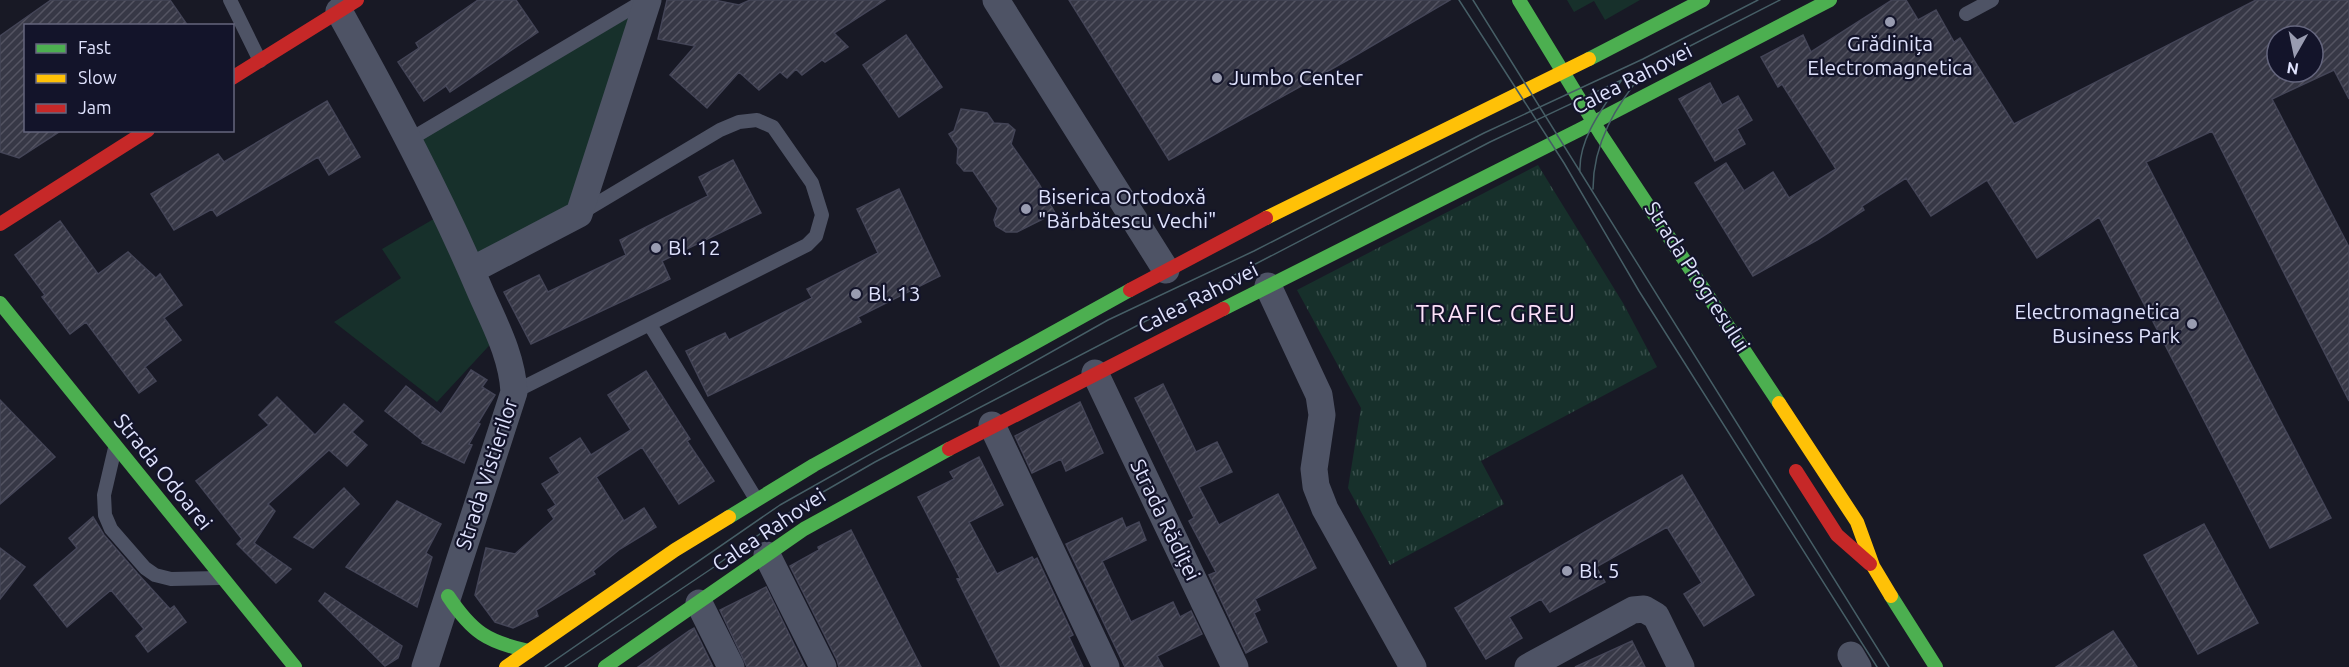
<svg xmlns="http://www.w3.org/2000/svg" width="2349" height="667" font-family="Ubuntu,sans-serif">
<defs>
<pattern id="park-tufts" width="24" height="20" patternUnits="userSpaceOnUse" patternTransform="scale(1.5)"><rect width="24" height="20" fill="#17302b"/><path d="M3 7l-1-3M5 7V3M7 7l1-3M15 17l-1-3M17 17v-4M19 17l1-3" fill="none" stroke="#384e4b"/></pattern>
<pattern id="building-hatch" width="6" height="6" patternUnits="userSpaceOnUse" patternTransform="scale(1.5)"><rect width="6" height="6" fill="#373846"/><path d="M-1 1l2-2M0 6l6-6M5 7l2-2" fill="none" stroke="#545462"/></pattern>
</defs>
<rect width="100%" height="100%" fill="#181925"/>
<path fill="#17302b" d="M645 0 579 214 472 270 499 335 437 402 334 322 401 278 382 249 444 213 409 140Z
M1567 0H1640L1605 20 1594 1 1574 12Z"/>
<path fill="url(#park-tufts)" d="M1538 165 1623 303 1657 367 1481 461 1504 504 1390 565 1348 488 1361 408 1297 290Z"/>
<path fill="url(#building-hatch)" stroke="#444557" stroke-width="1.5" fill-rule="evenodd" d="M51 0H170L188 26H26V130H62L19 158 0 152V36Z
M478 0H516L538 32 450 92 446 86 424 101 398 62 419 48 416 43Z
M667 0H714L739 5 750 0H885L834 33 848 47 825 62 822 60 802 75 796 69 787 78 780 72 759 90 739 72 707 108 670 75 695 46 658 39Z
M1069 0H1450L1346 61 1169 160Z
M1892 0H1906L1918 20 1936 10 1954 42 1960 38 2014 124 2256 0H2349V99L2334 70 2272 99 2349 247V401L2212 131 2146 162 2331 518 2270 548 2099 217 2037 258 1987 180 1931 216 1906 178 1862 206 1864 210 1817 240 1753 276 1695 183 1726 163 1744 191 1773 172 1789 198 1836 169 1782 84 1778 87 1761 57 1803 35 1811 52ZM2277 36H2313V72H2277Z
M906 35 942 87 899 117 863 65Z
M1710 83 1722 105 1738 96 1752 120 1737 129 1745 144 1715 161 1679 99Z
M327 101 360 157 329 175 318 157 217 216 212 209 174 230 151 194 218 154 224 162Z
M961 109 987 113 994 123 1008 124 1015 130 1011 144 1039 184 1055 213 1017 232H1006L996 226 994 220 998 208 973 171H964L957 163 958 148 949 134 954 131Z
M733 160 761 213 662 261 670 279 531 344 504 292 539 275 548 292 626 255 620 240 708 196 699 177Z
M899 189 940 276 858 317 861 322 708 396 686 351 725 333 729 340 812 298 807 289 878 253 857 209Z
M60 221 98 274 128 252 156 278 160 274 182 305 164 318 181 340 145 367 156 381 139 393 86 322 70 334 42 297 45 295 15 255Z
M471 370 487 380 482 387 495 395 478 423 480 424 469 444 472 445 464 463 422 443 423 441 385 411 406 386 441 414Z
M646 371 690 439 687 441 714 481 679 504 642 447 596 477 624 521 644 508 656 527 620 549 593 571 595 574 536 610 538 616 513 628 495 622 475 595 486 548 515 554 554 519 548 510 556 505 542 484 560 473 550 458 580 438 591 455 631 430 608 395Z
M1163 384 1196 452 1217 442 1232 472 1199 487 1219 525 1278 494 1316 568 1255 599 1260 610 1254 613 1267 642 1246 653 1209 575 1216 572 1189 521 1194 518 1135 398Z
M277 397 315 435 344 404 363 421 352 432 367 445 347 466 329 450 268 504 275 511 254 543 291 569 276 583 237 544 242 539 196 481 269 425 259 415Z
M0 400 55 457 0 504Z
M1080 402 1103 453 1066 471 1061 459 1032 473 1015 436Z
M979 457 1003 505 969 522 997 574 1032 557 1034 560 1037 558 1073 635 1069 637 1083 667H1001L957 579 960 578 918 497 954 479 950 472Z
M1682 475 1754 595 1704 626 1684 594 1702 583 1667 527 1596 567 1605 582 1550 612 1541 599 1509 617 1522 638 1486 659 1455 608Z
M344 488 359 504 313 548 294 537Z
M397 501 441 524 426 553 432 557 417 607 346 567Z
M93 517 104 535 138 574 170 609 174 606 186 622 148 652 136 636 144 629 111 590 67 627 34 585 77 548 69 538Z
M1122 518 1126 528 1139 522 1146 540 1102 561 1131 622 1173 602 1180 617 1191 611 1202 634 1157 656 1163 667H1125L1066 544Z
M2204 524 2258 623 2198 654 2144 555Z
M851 530 921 667H839L837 660 790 566 819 550 818 547Z
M0 548 25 567 0 599Z
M766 587 805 667H747L720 610Z
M325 593 402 646 398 658 385 666 319 601Z
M694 628 713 667H638L689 631Z
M2113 631 2137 667H2056Z
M1632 641 1645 667H1575Z"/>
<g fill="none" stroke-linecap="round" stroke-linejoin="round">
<path stroke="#4e5365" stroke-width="14" d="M230 0 260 61
M1966 14 1992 0
M409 140 645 0
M650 325 756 499
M514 392 807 245 816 236 822 215 812 183 773 127 757 120 739 122 720 130 581 213
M115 448 104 495 105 515 111 529 145 568 155 575 171 579 219 578"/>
<path stroke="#4e5365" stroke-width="27" d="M996 0 1166 270
M339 11C390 103 440 196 481 293 495 325 512 356 514 392L425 667
M472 270 579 214 648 0
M1268 286 1319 395 1322 415 1314 469 1316 486 1325 509 1413 667
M1095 373 1235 667
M992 425 1106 667
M767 555 823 667
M699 603 731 667
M1851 655 1858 667
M1528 667 1633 610 1644 609 1656 616 1681 667"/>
<path stroke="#4caf50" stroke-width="14" d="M1519 0 1602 136 1779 403
M1589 59 1703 0
M0 303 295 667
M1223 309 1579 130 1830 0
M729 517 814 465 1130 290
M448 596C472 632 487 642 529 651
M1891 596 1936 667
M605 667 804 529 949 449"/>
<path stroke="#ffc107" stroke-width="14" d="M1266 218 1589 59
M1779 403 1857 522 1873 566 1891 596
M506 667 675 550 729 517"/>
<path stroke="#c62828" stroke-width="14" d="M232 78 357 0
M0 224 148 130
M1130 290 1266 218
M949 449 1223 309
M1796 471 1837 535 1870 564"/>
<path stroke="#465e66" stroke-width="1.5" d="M1459 0 1564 163 1639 291 1877 667
M1473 0 1889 667
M1580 172C1578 139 1604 106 1621 81
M1593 189C1593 143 1616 105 1645 71
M545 667 780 505 1108 320 1254 251 1484 133 1643 59 1758 0
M565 667 714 567 797 507 875 462 1490 142 1649 67 1780 0"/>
</g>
<g fill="#999cb1" stroke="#13142a" stroke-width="2">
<circle cx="1890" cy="22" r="6"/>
<circle cx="1217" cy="78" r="6"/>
<circle cx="1026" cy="209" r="6"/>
<circle cx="656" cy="248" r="6"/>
<circle cx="856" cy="294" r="6"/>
<circle cx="2192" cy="324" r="6"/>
<circle cx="1567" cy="571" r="6"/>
</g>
<g text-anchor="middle" stroke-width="4.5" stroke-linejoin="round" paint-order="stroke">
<g font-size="21" fill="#dfe2fd" stroke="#13142a" text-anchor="start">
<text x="1890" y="51" text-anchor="middle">Grădinița<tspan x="1890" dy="24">Electromagnetica</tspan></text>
<text x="1229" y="85">Jumbo Center</text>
<text x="1038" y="204">Biserica Ortodoxă<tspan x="1038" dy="24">"Bărbătescu Vechi"</tspan></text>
<text x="668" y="255">Bl. 12</text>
<text x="868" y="301">Bl. 13</text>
<text x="2180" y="319" text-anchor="end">Electromagnetica<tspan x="2180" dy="24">Business Park</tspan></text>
<text x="1579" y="578">Bl. 5</text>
</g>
<g font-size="21" fill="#dfe2fd" stroke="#13142a">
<text transform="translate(1632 79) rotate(-27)" y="7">Calea Rahovei</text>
<text transform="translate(1697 277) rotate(57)" y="7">Strada Progresului</text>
<text transform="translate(1198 298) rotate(-27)" y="7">Calea Rahovei</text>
<text transform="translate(163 472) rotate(51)" y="7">Strada Odoarei</text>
<text transform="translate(487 474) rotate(-72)" y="7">Strada Vistierilor</text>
<text transform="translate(1165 520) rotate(64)" y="7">Strada Rădiței</text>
<text transform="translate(769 530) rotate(-34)" y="7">Calea Rahovei</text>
</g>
<g font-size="24" letter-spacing="1.5" fill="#fde1f9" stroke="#13142a">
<text x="1496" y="322">TRAFIC GREU</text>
</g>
</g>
<rect x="24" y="24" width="210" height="108" fill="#13142a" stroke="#65667e" stroke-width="1.5"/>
<rect x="36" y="44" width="30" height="9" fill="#4caf50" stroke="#65667e" stroke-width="1.5"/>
<text x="78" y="54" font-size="18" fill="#dfe2fd">Fast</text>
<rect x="36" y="74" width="30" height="9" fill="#ffc107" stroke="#65667e" stroke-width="1.5"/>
<text x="78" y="84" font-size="18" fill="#dfe2fd">Slow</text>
<rect x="36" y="104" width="30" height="9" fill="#c62828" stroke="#65667e" stroke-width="1.5"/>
<text x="78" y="114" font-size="18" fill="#dfe2fd">Jam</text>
<g transform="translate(2295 54) rotate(189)"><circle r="28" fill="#13142a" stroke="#65667e" stroke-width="1.5"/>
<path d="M0-4.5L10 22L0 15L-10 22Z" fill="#999cb1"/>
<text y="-9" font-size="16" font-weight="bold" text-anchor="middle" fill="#dfe2fd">N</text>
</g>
</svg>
